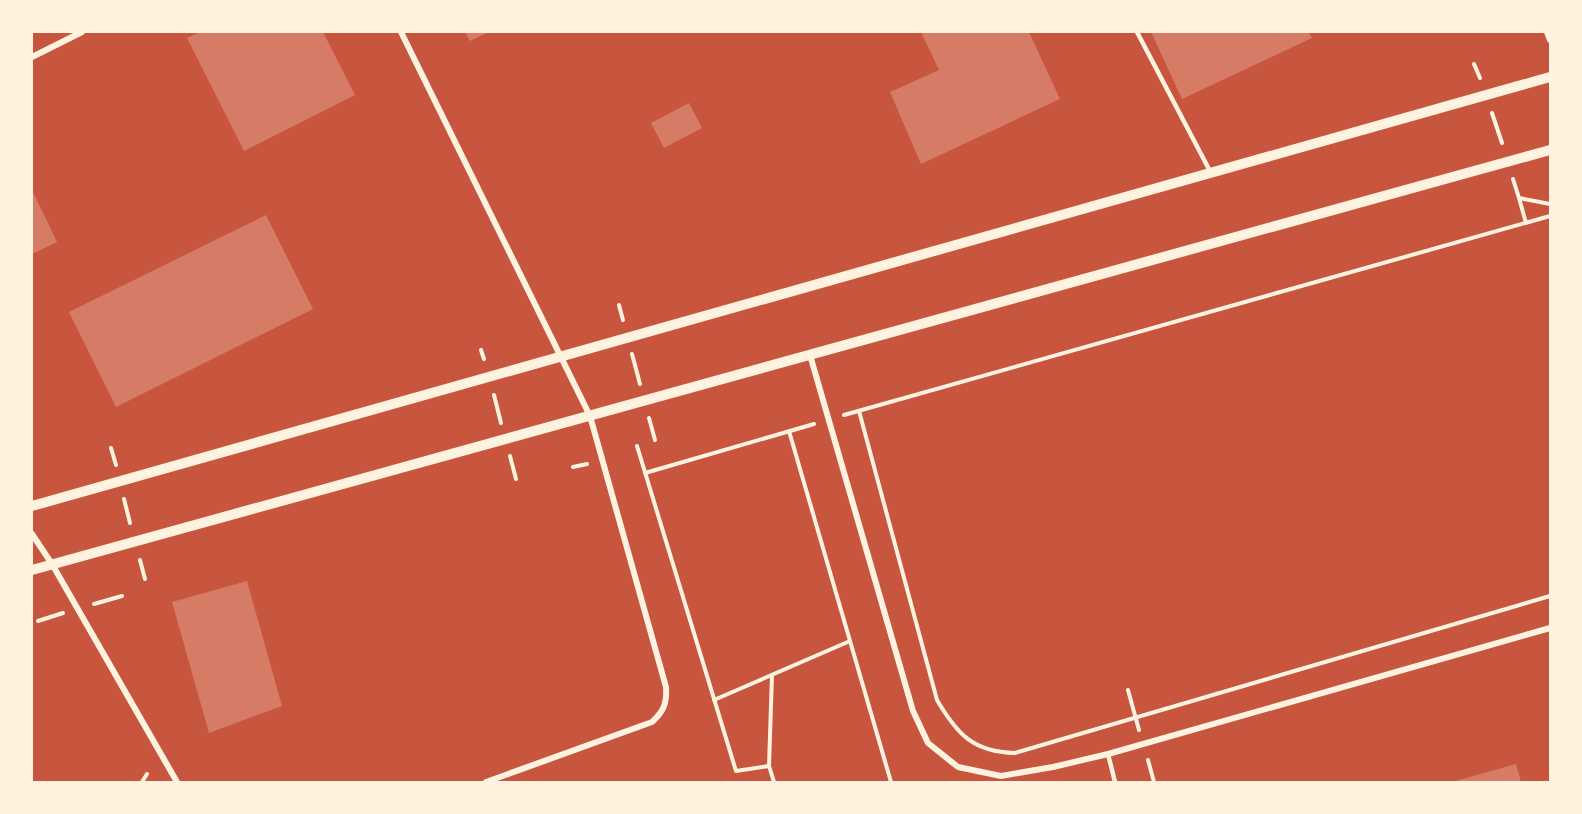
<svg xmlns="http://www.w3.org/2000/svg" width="1582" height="814" font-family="Poppins,sans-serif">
<rect width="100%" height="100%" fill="#c8553d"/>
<path fill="#d67c66" d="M200 32H323L355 95 244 151 187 38Z
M465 32H489L470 41Z
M921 32H1029L1060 99 921 164 890 92 939 70Z
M1151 32H1309L1312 38 1182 99Z
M689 103 702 128 664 148 651 123Z
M32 190 57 242 32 254Z
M266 215 313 309 116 407 69 312Z
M247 581 282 706 209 733 172 602Z
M1516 764 1521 782H1452Z"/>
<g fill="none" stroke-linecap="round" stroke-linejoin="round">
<path stroke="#fff3e0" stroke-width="4" d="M1474 64 1480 78
M1492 113 1502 143
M1513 179 1519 198
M1526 223 1519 198 1550 204
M619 305 623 320
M481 350 484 359
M632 354 640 384
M494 395 501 423
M859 411 937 700C957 734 973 752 1015 753L1550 596
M844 415 1550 216
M649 418 655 440
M789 431 891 782
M637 446 736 771 769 766
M111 448 116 465
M510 456 516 479
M573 467 587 464
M645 473 814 424
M124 499 130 523
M140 560 145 579
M94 604 122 596
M38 621 63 613
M772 675 769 766 774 782
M1128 690 1139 730
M714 700 850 641
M1148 760 1154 782
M142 782 147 774"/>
<path stroke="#fff3e0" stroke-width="4.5" d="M1137 32 1211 173
M1108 754 1115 782"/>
<path stroke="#fff3e0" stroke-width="6" d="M401 32 590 416 666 687C667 703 664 711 652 722L486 782
M1547 32 1550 40
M32 57 82 32
M810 355 913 711 928 743 958 767 1001 776 1053 767 1108 754 1550 628
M32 534 52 564 177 782"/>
<path stroke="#fff3e0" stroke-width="10" d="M32 506 1550 77
M32 570 1550 150"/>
</g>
<rect width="1582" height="814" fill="none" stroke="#fff3e0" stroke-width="66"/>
</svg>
